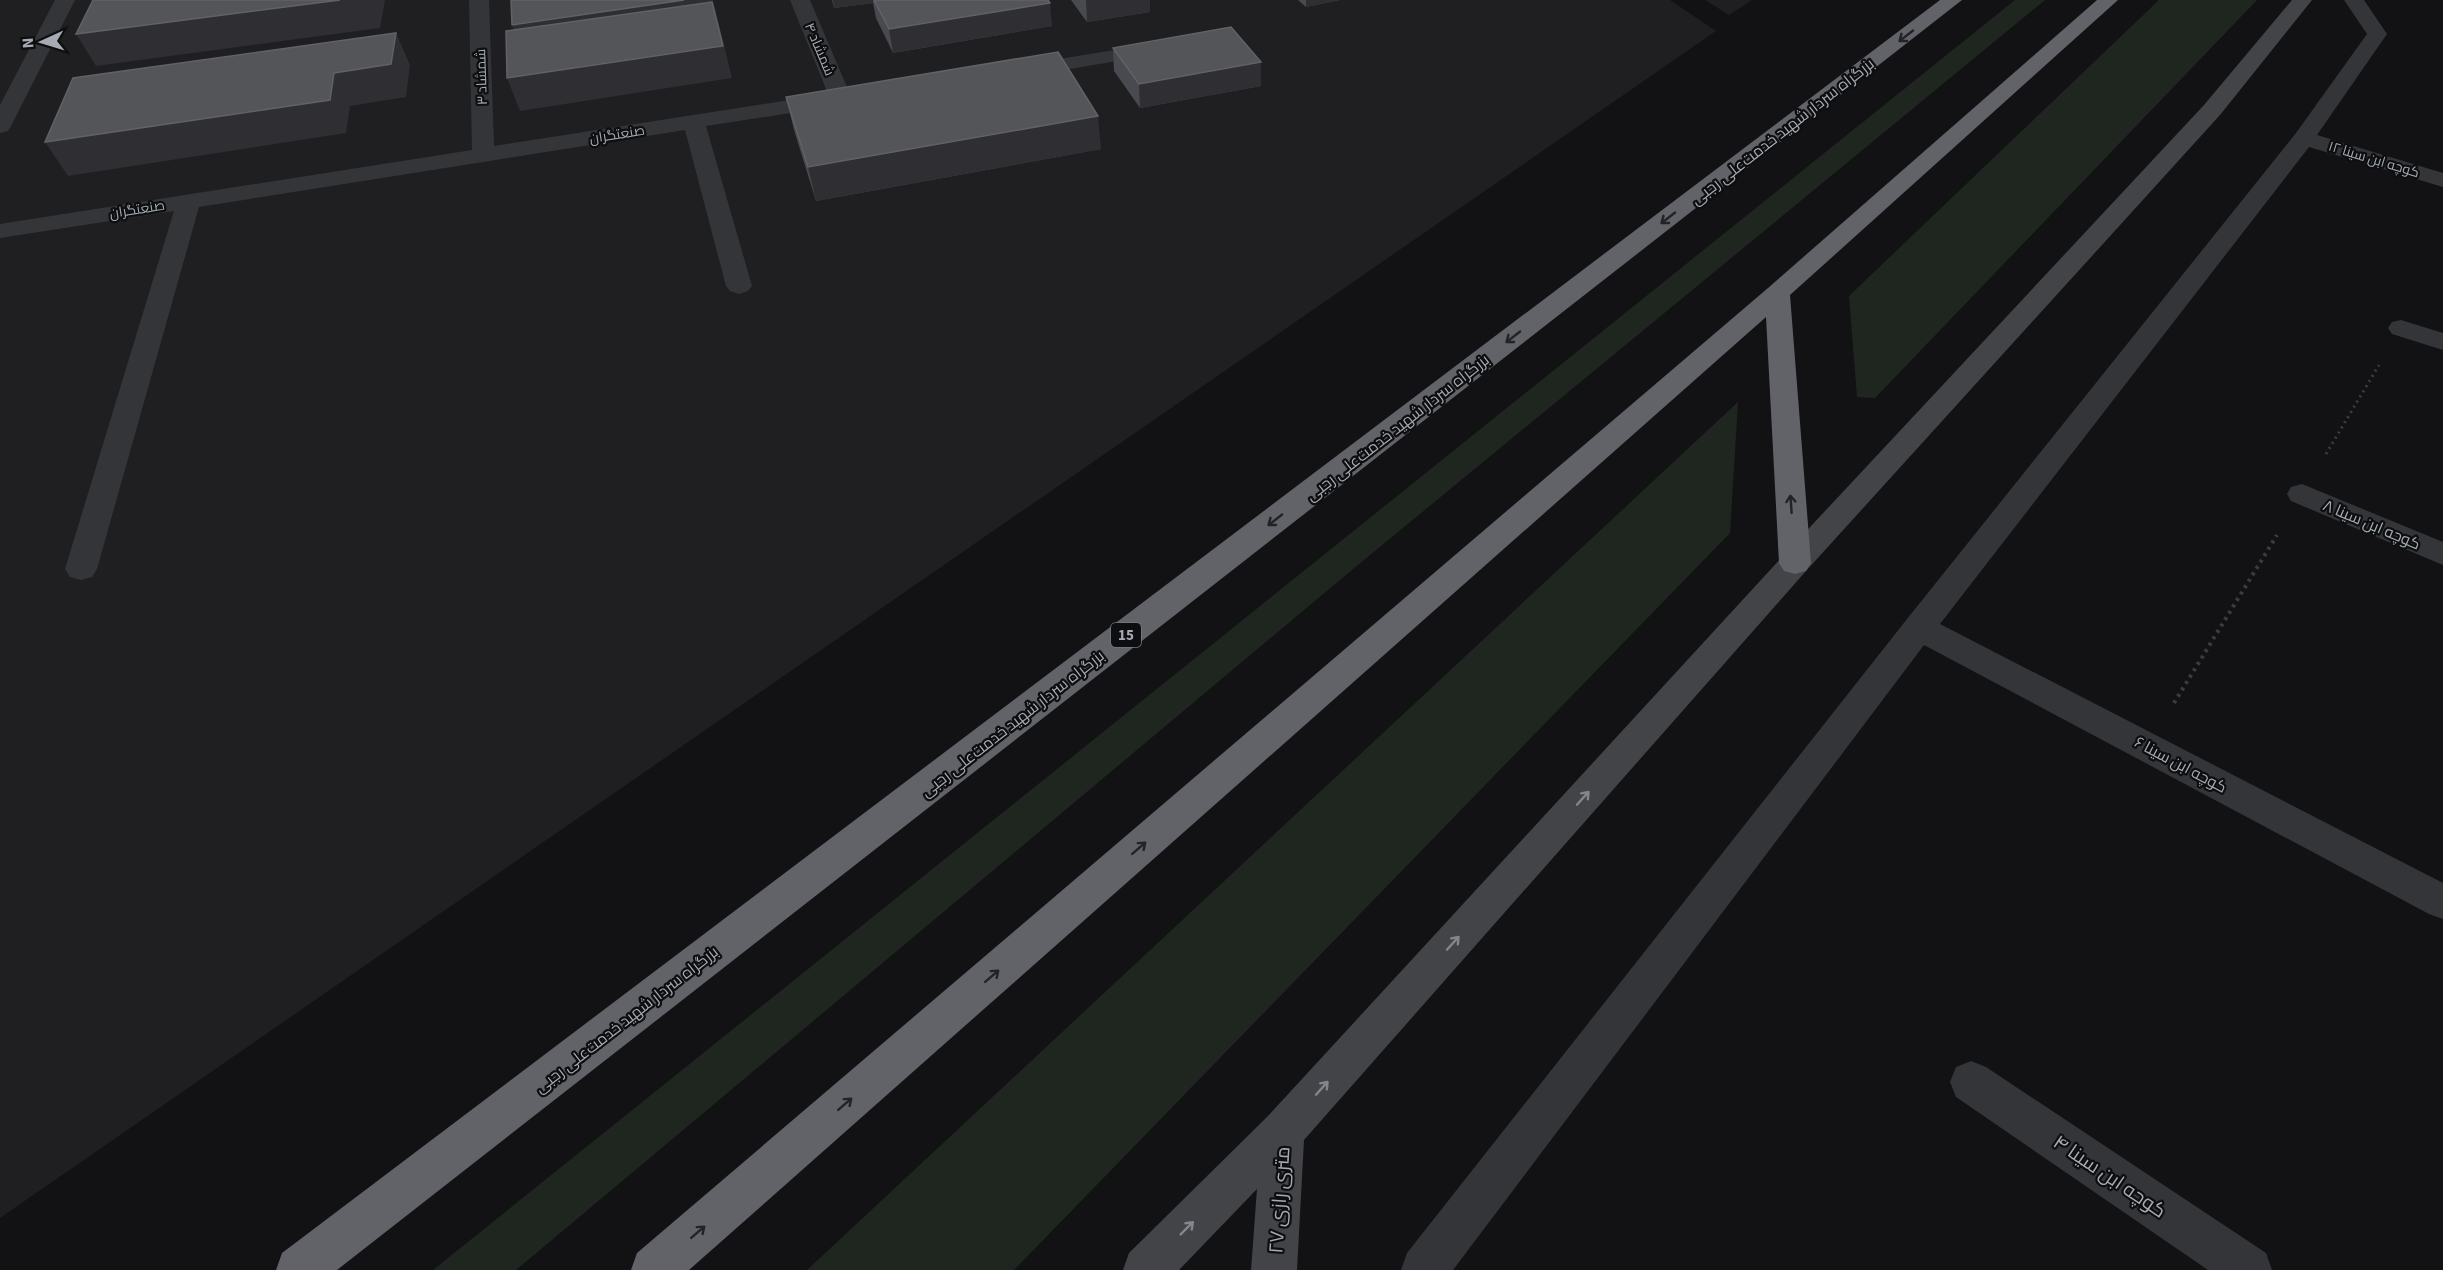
<svg xmlns="http://www.w3.org/2000/svg" width="2443" height="1270" font-family="'Source Sans 3',Cairo,sans-serif">
<rect width="100%" height="100%" fill="#121214"/>
<path fill="#1f1f21" d="M0 0H1670L1716 31 0 1218Z
M1705 0H1752L1729 15Z"/>
<path fill="#1f2620" d="M2015 0H2045L1353 569 516 1270H433Z
M2159 0H2257L1875 398 1857 397 1849 296Z
M1738 402 1730 533 1014 1270H807Z"/>
<g fill="none" stroke-linecap="round" stroke-linejoin="round">
<path stroke="#3a3c3f" stroke-width="3" stroke-dasharray="2 4" stroke-linecap="butt" d="M2326 454 2379 365"/>
<path stroke="#3a3c3f" stroke-width="4" stroke-dasharray="3 4.5" stroke-linecap="butt" d="M2174 703 2277 535"/>
<path fill="#343538" fill-rule="evenodd" d="M55 0H75L11 126 8 131 0 133V105Z
M469 0H489L494 146 828 94 790 0H810L852 99 849 104 706 126 752 286 748 291 739 294 730 291 726 286 685 130 199 207 97 569 92 577 81 580 70 577 65 569 174 211 0 238V224L472 150Z
M2344 0H2364L2387 34 2317 135 2443 173V187L2309 147 1940 624 2443 883V919L2429 914 1924 645 1453 1270H1401L1407 1253 1907 619 2296 133 2367 34Z
M1158 43 1165 45 1168 49 1165 53 1022 77 1015 75 1012 71 1015 67 1022 65Z
M2401 320 2443 333V350L2392 334 2388 328 2392 322Z
M2302 484 2443 542V565L2291 501 2287 494 2291 487Z
M1971 1061 1986 1067 2266 1253 2272 1270H2208L1956 1097 1950 1082 1956 1067Z"/>
<path fill="#424448" fill-rule="evenodd" d="M2292 0H2312L2220 115 1806 571 1304 1140 1297 1270H1251L1257 1189 1179 1270H1123L1129 1253 1268 1116 1784 555 2204 105Z"/>
<path fill="#616369" fill-rule="evenodd" d="M1940 0H1962L337 1270H276L282 1253Z
M2097 0H2118L1790 295 1811 563 1806 571 1795 574 1784 571 1779 563 1766 317 689 1270H631L637 1253 1768 288Z"/>
</g>
<path fill="#494a4f" d="M832 0H1048L1052 26 893 53 876 18 873 3 834 8Z
M1071 0H1150V12L1087 22Z
M1298 0H1340L1306 7Z
M1113 48 1261 62V86L1140 108 1114 71Z
M786 97 1101 149 816 201 794 130Z"/>
<path fill="#2f2f33" d="M340 0H385L380 28 96 66 76 34Z
M684 0H713L732 78 520 111 507 78 521 48 512 25Z
M833 0H873V3L834 8Z
M1086 0H1150V12L1087 22Z
M1306 0H1340L1306 7Z
M1050 3 1052 26 893 53 889 29Z
M396 33 410 65 406 97 350 106 346 133 68 176 45 142Z
M1261 62V86L1140 108 1139 84Z
M1098 116 1101 149 816 201 808 167Z"/>
<path fill="#535559" stroke="#606267" stroke-width="1.5" d="M93 0H340L76 34Z
M511 0H684L512 25Z
M874 0H1048L1050 3 889 29Z
M712 2 723 46 507 78 506 31Z
M1231 27 1261 62 1139 84 1113 48Z
M396 33 391 64 334 73 330 100 45 142 73 78Z
M1058 52 1098 116 808 167 786 97Z"/>
<defs><path id="oneway-shaft" d="M-6 0H5M1.5-3L5.5 0L1.5 3" fill="none" stroke-width="1.6" stroke-linecap="round" stroke-linejoin="round" transform="scale(1.5)"/></defs>
<g stroke="#222326">
<use href="#oneway-shaft" transform="translate(1906 36) rotate(142)"/>
<use href="#oneway-shaft" transform="translate(1668 218) rotate(142)"/>
<use href="#oneway-shaft" transform="translate(1513 337) rotate(142)"/>
<use href="#oneway-shaft" transform="translate(1791 504) rotate(-94)"/>
<use href="#oneway-shaft" transform="translate(1275 520) rotate(142)"/>
<use href="#oneway-shaft" transform="translate(1139 848) rotate(-41)"/>
<use href="#oneway-shaft" transform="translate(992 976) rotate(-41)"/>
<use href="#oneway-shaft" transform="translate(845 1104) rotate(-41)"/>
<use href="#oneway-shaft" transform="translate(698 1232) rotate(-41)"/>
</g>
<g stroke="#83868e">
<use href="#oneway-shaft" transform="translate(1583 798) rotate(-48)"/>
<use href="#oneway-shaft" transform="translate(1453 943) rotate(-48)"/>
<use href="#oneway-shaft" transform="translate(1322 1088) rotate(-48)"/>
<use href="#oneway-shaft" transform="translate(1187 1228) rotate(-45)"/>
</g>
<g text-anchor="middle" stroke-width="4.5" stroke-linejoin="round" paint-order="stroke">
<g font-size="14" fill="#a6aab3" stroke="#0d0e0f">
<text transform="translate(820 49) rotate(67)" y="5">شمشاد ۴</text>
<text transform="translate(481 77) rotate(-92)" y="5">شمشاد ۳</text>
<text transform="translate(617 134) rotate(-9)" y="5">صنعتگران</text>
<text transform="translate(2374 159) rotate(17)" y="5">کوچه ابن سینا ۱۲</text>
<text transform="translate(137 209) rotate(-9)" y="5">صنعتگران</text>
</g>
<rect fill="#0d0e0f" stroke="#787b82" stroke-width="1.5" x="1111" y="623" width="30" height="24" rx="4.5"/>
<g font-size="15" font-weight="bold" fill="#a6aab3">
<text x="1126" y="640">15</text>
</g>
<g font-size="16" fill="#a6aab3" stroke="#0d0e0f">
<text transform="translate(1782 131) rotate(-38)" y="6">بزرگراه سردار شهید خدمت‌علی رجبی</text>
<text transform="translate(1397 427) rotate(-38)" y="6">بزرگراه سردار شهید خدمت‌علی رجبی</text>
<text transform="translate(2372 524) rotate(23)" y="6">کوچه ابن سینا ۸</text>
<text transform="translate(1012 723) rotate(-38)" y="6">بزرگراه سردار شهید خدمت‌علی رجبی</text>
<text transform="translate(2181 764) rotate(28)" y="6">کوچه ابن سینا ۶</text>
<text transform="translate(626 1019) rotate(-38)" y="6">بزرگراه سردار شهید خدمت‌علی رجبی</text>
</g>
<g font-size="20" fill="#a6aab3" stroke="#0d0e0f">
<text transform="translate(2110 1176) rotate(34)" y="7">کوچه ابن سینا ۴</text>
<text transform="translate(1279 1200) rotate(-86)" y="7">۲۷ متری رازی</text>
</g>
</g>
<g transform="translate(42 42) rotate(266)" stroke="#0d0e0f" stroke-width="4.5" paint-order="stroke">
<path d="M0-4.5L10 22L0 15L-10 22Z" fill="#a6aab3"/>
<text y="-9" font-size="16" font-weight="bold" text-anchor="middle" fill="#a6aab3">N</text>
</g>
</svg>
